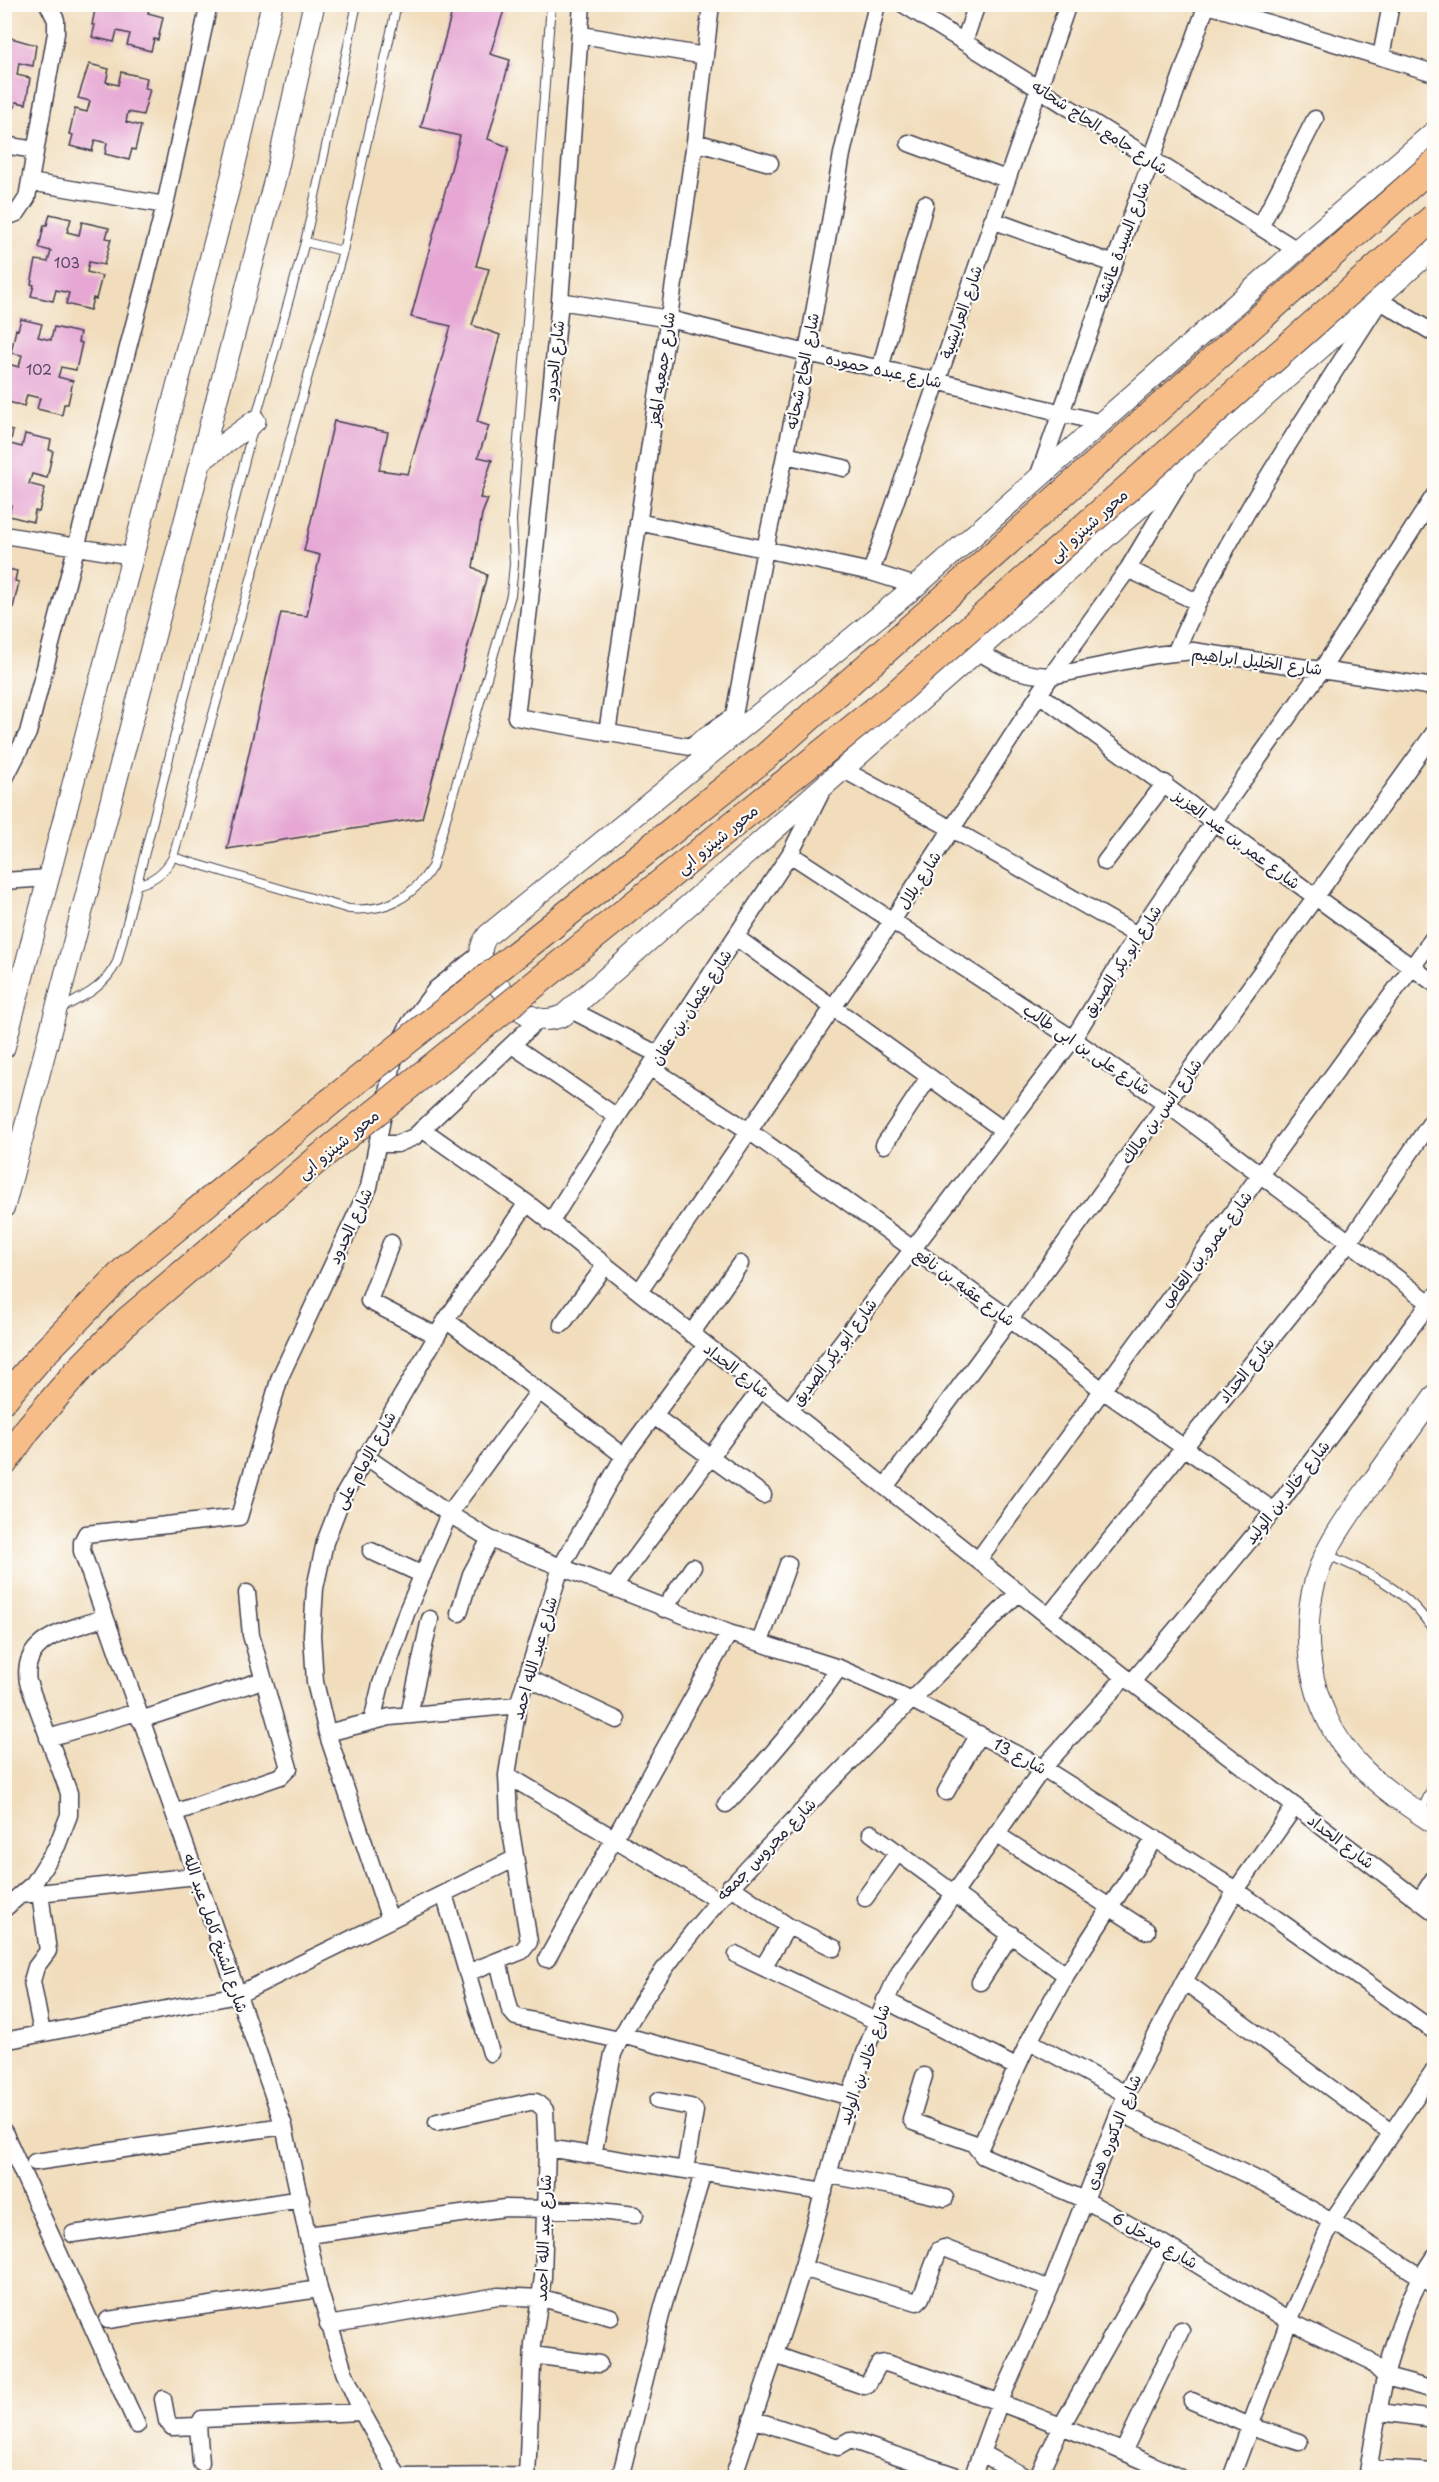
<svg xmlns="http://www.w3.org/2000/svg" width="1439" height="2482" font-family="'Playpen Sans','Playpen Sans Arabic',sans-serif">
<rect width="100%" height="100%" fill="#fdfcf7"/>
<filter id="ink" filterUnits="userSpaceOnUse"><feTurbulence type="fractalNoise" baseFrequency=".0167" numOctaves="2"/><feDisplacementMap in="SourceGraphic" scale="12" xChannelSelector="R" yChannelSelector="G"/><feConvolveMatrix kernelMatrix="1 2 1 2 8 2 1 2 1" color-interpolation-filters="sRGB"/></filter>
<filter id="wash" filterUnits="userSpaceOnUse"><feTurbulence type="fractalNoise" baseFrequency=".008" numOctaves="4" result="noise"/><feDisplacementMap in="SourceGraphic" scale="24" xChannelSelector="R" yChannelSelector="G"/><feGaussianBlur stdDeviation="1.35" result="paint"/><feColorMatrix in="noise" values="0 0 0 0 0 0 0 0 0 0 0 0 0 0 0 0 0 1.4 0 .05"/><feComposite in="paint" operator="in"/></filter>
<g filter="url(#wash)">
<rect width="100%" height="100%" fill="#f1ddbc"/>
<g id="blocks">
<path fill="#e6a7d4" d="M96 4H150L148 13 163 17 158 40 154 39 151 51 127 45 130 34 117 31 114 42 92 37 95 25H92Z
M454 4H506L490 54 510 60 488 139 509 147 476 266 489 269 472 325 500 335 477 422 489 426 478 457 492 460 480 498 488 499 482 514 473 567 487 575 422 818 227 849 281 613 307 616 320 555 304 551 334 421 388 432 379 470 408 474 451 326 411 317 460 136 421 127Z
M4 36 36 45 33 66 19 63 17 75 30 78 26 104 16 102 15 107 4 105Z
M89 64 109 69 106 82 118 85 121 72 147 78 145 88 150 89 143 115 128 112 126 122 141 126 135 150 132 149 129 160 105 154 107 143 95 140 92 151 70 146 73 135 69 134 75 109 87 112 90 101 78 98Z
M50 214 71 219 67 232 79 235 82 222 109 228 106 238 111 239 104 265 89 262 87 272 102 276 96 299 93 298 90 310 66 304 69 293 56 290 53 301 31 296 34 285 31 284 36 260 48 262 51 251 39 248 44 225H47Z
M21 319 42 324 38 337 51 340 54 327 80 333 78 342 82 343 76 370 61 367 58 377 73 381 68 404H64L62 415 37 409 40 398 27 395 24 406 4 401V378L8 364 19 367 22 355 11 353 16 329 18 330Z
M4 429 13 431 10 444 22 447 25 434 51 440 49 450 53 451 47 478 32 474 29 484 45 488 39 512 35 511 33 522 9 516 11 505 4 503Z
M4 568 17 571 15 581 19 582 13 608 4 607Z
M4 617 10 619 5 640 4 639Z"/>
</g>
</g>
<g filter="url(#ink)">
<use href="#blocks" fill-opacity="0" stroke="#413e4e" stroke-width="1.5"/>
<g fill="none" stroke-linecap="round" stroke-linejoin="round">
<defs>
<path id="service" d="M305 242 343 251
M173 857 349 909C386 912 412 898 432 867L511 595 514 564 512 520 551 4
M136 885C154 881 165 872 173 857L343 251 397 4
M58 1010C83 997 104 988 117 962L255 421 305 242 357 4
M1325 1554C1369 1572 1409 1590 1434 1632
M1420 1813 1434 1784"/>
<path id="minor" d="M582 4 560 301 530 600 516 717 714 751
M903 4 1297 250
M1205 4 1434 73
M582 35 705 56
M964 42 977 4
M1381 57 1391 4
M695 142 770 163
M909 143 1006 179
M4 145 35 150
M30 182 165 205
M4 218 17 213 27 198 56 33V20L48 4
M992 220 1114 264
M1260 227 1315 119
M1377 299 1434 333
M560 301 669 319 807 353 937 381 1101 423
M880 369 925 204
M785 455 844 468
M1037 480 1207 4
M638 522 871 572 916 586
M4 535 132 556
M1128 569 1197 602
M871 572 1068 4
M978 651C1001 667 1023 675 1051 676L1155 655 1193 651 1434 687
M1176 651C1229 527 1307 416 1379 302
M1039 694C1172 789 1301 888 1434 983
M607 733 695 142 711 4
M730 737 765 549 807 353 842 154 877 4
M689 747 735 715
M844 770 952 829 1137 935
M4 780 28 733 165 205 209 4
M790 854 1073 1039 1167 1104 1430 1303
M1105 862 1165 783
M4 881 48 878
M737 938 1003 1130
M571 1010 659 1055
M512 1045 617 1117
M651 1068 749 1131 1010 1319 1101 1389 1274 1511
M422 1129 527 1203 1125 1677 1434 1912
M379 1144H397L414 1137 539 1019
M884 1145 929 1077
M550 1223 617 1117 790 854 823 789
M391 1243 369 1301 437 1336
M639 1292 892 921 1051 676 1128 569 1186 472
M446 1320 624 1456
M562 1324 605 1266
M691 1334 740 1264
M789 1411 1073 1039 1137 935 1214 821 1322 669 1434 496
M654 1416 763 1495
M365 1456 449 1514 490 1539 729 1633 839 1668 912 1700 1043 1768 1236 1890 1434 2031
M885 1487 1010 1319 1434 733
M371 1551 423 1575
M978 1560 1434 937
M613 1588 761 1389
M664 1609 693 1567
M459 1613 471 1574 490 1539
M1049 1616 1349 1242 1434 1118
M760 1642 788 1564
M526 1677 617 1720
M1132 1682 1274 1511 1434 1297
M409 1715 430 1619
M140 1720 263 1680
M372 1721 381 1684 407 1611 449 1514 539 1391
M327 1733 390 1717 518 1705
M48 1738 137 1712
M507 1775 718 1900
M946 1792 979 1734
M726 1804C767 1761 805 1717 839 1668
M174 1813 281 1776 289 1768 251 1635 247 1593
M871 1833 1066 1975
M996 1834 1147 1931
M730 1886 788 1926 834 1948
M40 1893 48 1951 36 1967 32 1981 42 2033
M444 1894 491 2053
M20 1895 196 1876
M865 1898 898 1852
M1419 1901 1434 1878
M4 1909 34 1883 57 1846 69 1815V1793L28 1682C20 1636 72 1630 105 1617
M390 1920 327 1733 315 1682 312 1635 315 1588 325 1542 342 1498 446 1320 527 1203
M737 1955 876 2021
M547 1959 729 1633
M498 1961 510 2010 516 2017 619 2040
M763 1967 788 1926
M467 1973 522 1951 529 1942 509 1819 507 1775 518 1705 561 1567 624 1456 706 1345
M1184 1981 1392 2133
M980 1982 1011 1934
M885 2000 1016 2067
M622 2035 851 2097
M4 2041 237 1995 514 1859
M1029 2041 1126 2094
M924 2076 911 2119 913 2122 973 2143 983 2156 1085 2200 1164 2244 1289 2321 1369 2360 1386 2377 1434 2390
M658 2101 691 2107 695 2111 685 2170
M1119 2112 1262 2182 1332 2221 1434 2285
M437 2122 530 2102H536L545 2110 547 2148 543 2277 533 2344 527 2478
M4 2132 137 2425
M547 2148 824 2192
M979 2150 1029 2041 1066 1975 1155 1838
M593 2155 613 2054C623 2031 637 2009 651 1988 691 1929 737 1879 786 1828 862 1748 941 1671 1019 1592
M35 2162 284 2126
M829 2175 902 2188 945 2198
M73 2234 301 2199
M308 2235 505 2208 590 2210 635 2215
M802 2268 917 2302 921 2298 939 2250 944 2248 1050 2289
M108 2320 319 2289
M328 2325 498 2296 542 2298 611 2317
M533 2355 599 2364
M775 2355 864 2386 868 2384 879 2364 886 2363C986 2396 1085 2432 1181 2478
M163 2399 167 2421 172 2427 198 2426
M1192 2401 1250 2426 1299 2442
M1380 2412 1434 2419
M752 2419 838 2447 850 2440 963 2478
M1124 2450 1181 2330
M981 2453 1027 2478
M201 2463 198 2426 202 2419 362 2412
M1369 2468 1434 2472
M399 2477 527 2476
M399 2478 362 2412 344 2372 319 2289 284 2126 82 1551V1542L86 1534 239 1517 280 1377 369 1187 393 1062 400 1042 410 1023 436 989 480 954
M620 2478 663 2307 703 2173
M733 2478C756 2407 782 2337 803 2266 832 2166 853 2062 901 1969L1043 1768 1125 1677
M972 2478 1000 2401 1050 2289 1085 2200 1126 2094 1184 1981 1236 1890 1295 1806
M1037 2478 1062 2425 1164 2244
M1231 2478 1289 2321 1332 2221 1434 2070
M1367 2478C1380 2401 1389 2322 1434 2257"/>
<path id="tertiary" d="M1434 132 1297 250 916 586 488 935C465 961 505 992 522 1011 536 1021 549 1022 564 1015L1434 248
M202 460 255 421
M4 1048 234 168 272 4
M4 1207 276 175 314 4
M1434 1396C1413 1425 1392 1455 1371 1484 1355 1506 1338 1529 1326 1553 1293 1619 1307 1712 1359 1765 1381 1788 1408 1806 1434 1823"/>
<path id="primary" d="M4 1399 43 1354 126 1269 330 1102
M4 1463 27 1430 76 1373 128 1320 318 1159"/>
</defs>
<use href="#service" stroke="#413e4e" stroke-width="10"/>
<use href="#minor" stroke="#413e4e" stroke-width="19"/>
<use href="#tertiary" stroke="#413e4e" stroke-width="23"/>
<use href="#primary" stroke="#413e4e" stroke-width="29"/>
<use href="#service" stroke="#fff" stroke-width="8"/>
<use href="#minor" stroke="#fff" stroke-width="16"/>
<use href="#tertiary" stroke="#fff" stroke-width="21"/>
<use href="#primary" stroke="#f7bd88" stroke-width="27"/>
<defs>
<path id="primary-bridge" d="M330 1102 765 757 1434 164
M318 1159 899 691 1434 217"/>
</defs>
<use href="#primary-bridge" stroke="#413e4e" stroke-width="29" stroke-linecap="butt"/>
<use href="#primary-bridge" stroke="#f7bd88" stroke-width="27"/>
</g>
</g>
<g text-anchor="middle" stroke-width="4.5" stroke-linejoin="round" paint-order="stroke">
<g font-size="14" fill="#534361">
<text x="67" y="268">103</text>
<text x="39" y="375">102</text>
</g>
<g font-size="16" fill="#22223b" stroke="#fdfcf7">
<text transform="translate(1100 127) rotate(33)" y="6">شارع جامع الحاج شحاته</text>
<text transform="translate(1122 242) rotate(-70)" y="6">شارع السيدة عائشة</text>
<text transform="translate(961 312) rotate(-71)" y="6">شارع العرايشية</text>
<text transform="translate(554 361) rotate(-84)" y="6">شارع الحدود</text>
<text transform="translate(661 369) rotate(-82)" y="6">شارع جمعيه المعز</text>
<text transform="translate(884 370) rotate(12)" y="6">شارع عبده حموده</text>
<text transform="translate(802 371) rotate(-79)" y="6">شارع الحاج شحاته</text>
<text transform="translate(1088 525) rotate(-42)" y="6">محور شينزو ابى</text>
<text transform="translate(1257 661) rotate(7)" y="6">شارع الخليل ابراهيم</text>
<text transform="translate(717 839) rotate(-39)" y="6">محور شينزو ابى</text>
<text transform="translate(1237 839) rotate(37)" y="6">شارع عمر بن عبد العزيز</text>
<text transform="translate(919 880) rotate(-57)" y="6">شارع بلال</text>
<text transform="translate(1122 961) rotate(-57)" y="6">شارع ابو بكر الصديق</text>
<text transform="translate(691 1007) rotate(-57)" y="6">شارع عثمان بن عفان</text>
<text transform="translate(1087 1049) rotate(34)" y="6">شارع على بن ابى طالب</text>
<text transform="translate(1161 1111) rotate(-54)" y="6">شارع انس بن مالك</text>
<text transform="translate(338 1144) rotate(-39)" y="6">محور شينزو ابى</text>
<text transform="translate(350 1226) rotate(-65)" y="6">شارع الحدود</text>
<text transform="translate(1206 1249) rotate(-53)" y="6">شارع عمرو بن العاص</text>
<text transform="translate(965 1287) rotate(36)" y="6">شارع عقبه بن نافع</text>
<text transform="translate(834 1352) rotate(-53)" y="6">شارع ابو بكر الصديق</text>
<text transform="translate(737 1370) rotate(38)" y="6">شارع الحداد</text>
<text transform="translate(1246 1370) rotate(-51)" y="6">شارع الحداد</text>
<text transform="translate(365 1460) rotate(-61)" y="6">شارع الإمام على</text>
<text transform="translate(1287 1492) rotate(-52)" y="6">شارع خالد بن الوليد</text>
<text transform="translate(534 1658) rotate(-74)" y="6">شارع عبد الله احمد</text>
<text transform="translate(1020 1756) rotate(28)" y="6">شارع 13</text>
<text transform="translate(1341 1841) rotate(37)" y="6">شارع الحداد</text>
<text transform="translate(766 1849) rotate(-46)" y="6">شارع محروس جمعه</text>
<text transform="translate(216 1933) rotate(71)" y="6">شارع الشيخ كامل عبد الله</text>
<text transform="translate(864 2064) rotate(-71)" y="6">شارع خالد بن الوليد</text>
<text transform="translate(1113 2132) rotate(-68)" y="6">شارع الدكتوره هدى</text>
<text transform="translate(543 2238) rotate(-88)" y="6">شارع عبد الله احمد</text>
<text transform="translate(1155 2240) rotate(30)" y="6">شارع مدخل 6</text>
</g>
</g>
<rect width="1439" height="2482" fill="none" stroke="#fdfcf7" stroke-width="24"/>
</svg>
